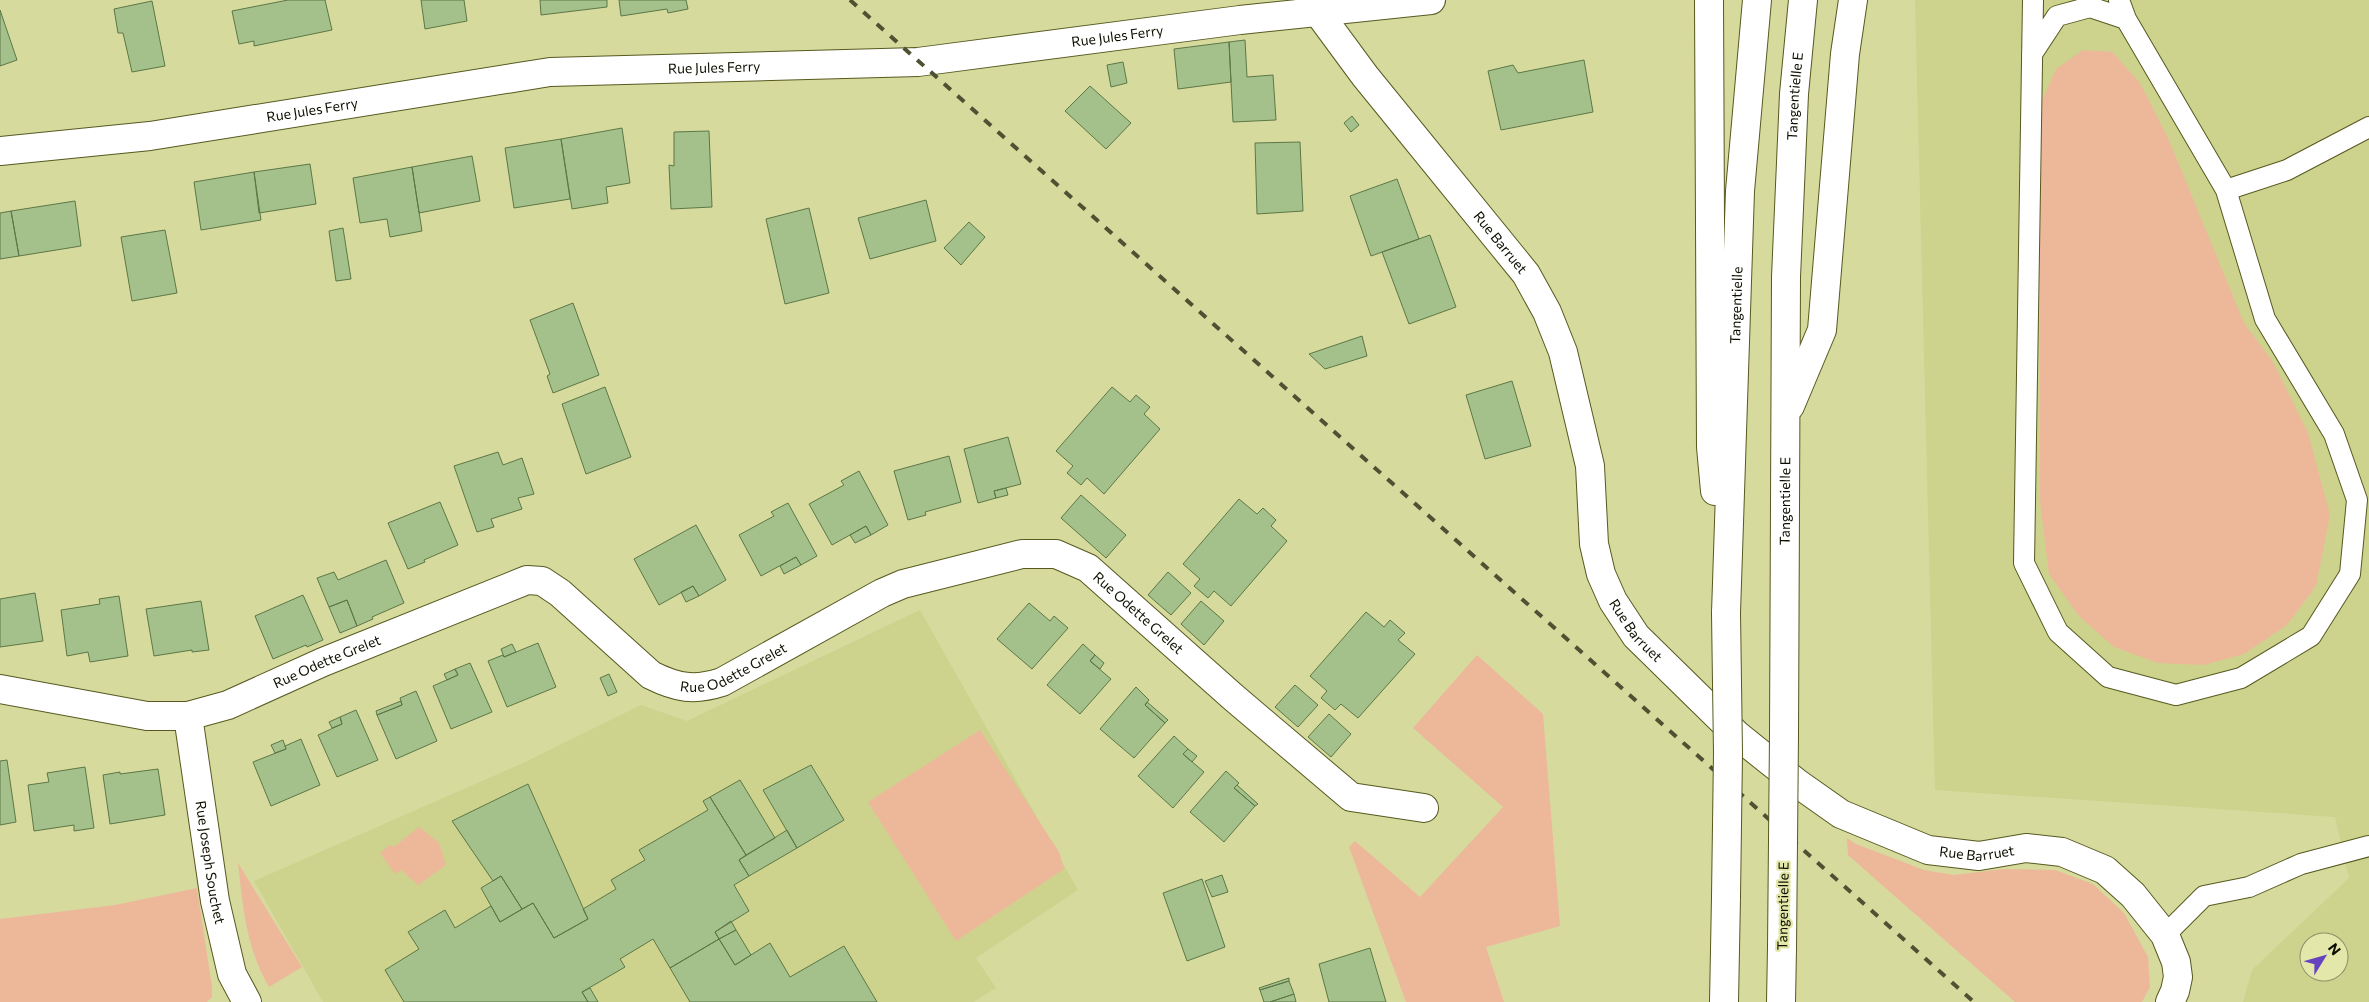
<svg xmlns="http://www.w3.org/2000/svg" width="2369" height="1002" font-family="Commissioner,sans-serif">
<rect width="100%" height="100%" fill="#d6da9d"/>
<path fill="#cdd28d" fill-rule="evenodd" d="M1915 0H2369V1002H2243L2252 970 2349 878 2335 817 1935 790ZM2309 942H2339V972H2309Z
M920 610 1078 890 976 958 996 988 973 1002H323L254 881 521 764 641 705 687 721Z"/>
<path fill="#edb899" d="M2083 50 2112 52 2140 83 2168 138 2244 323 2273 362 2308 433 2330 515 2316 586 2287 625 2244 654 2204 665 2158 663 2114 647 2079 616 2049 574 2040 502V105L2056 69Z
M1477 655 1543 714 1560 926 1486 947 1504 1002H1406L1349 847 1355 841 1420 897 1503 807 1413 728Z
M980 730 1059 852 1064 869 956 941 868 802Z
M419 827 439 843 446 865 418 885 401 870 395 874 380 853 390 845 394 847Z
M1847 838 1856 844 1924 870 1954 875 2004 869 2055 870 2093 884 2124 913 2148 957 2150 987 2142 1002H2015L1848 855Z
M238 863 302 967 269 987C246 948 243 907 238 863Z
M197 888 212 987V997L207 1002H0V919L115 905Z"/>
<path fill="#a4c18c" stroke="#5d7745" d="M288 0H325L332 30 254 46V41L239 44 232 11Z
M421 0H464L467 21 425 29Z
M540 0H607V7L541 15Z
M619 0H686L688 9 668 13 667 9 621 16Z
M152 1 165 66 132 72 123 33H118L114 9Z
M0 10 17 60 0 66Z
M1245 40 1247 77 1273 75 1276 120 1233 122 1229 42Z
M1229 42 1231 82 1178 89 1174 49Z
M1584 60 1593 112 1501 130 1488 71 1513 65 1518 73Z
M1123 62 1127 83 1111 87 1107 65Z
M1090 86 1131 123 1106 149 1065 111Z
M1352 116 1359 125 1351 132 1344 123Z
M622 128 630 183 606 187 608 203 572 209 561 139Z
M709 131 712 207 671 209 669 165 674 166V132Z
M561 139 570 199 514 208 505 148Z
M1300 142 1303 211 1257 214 1255 143Z
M472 156 480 201 419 213 412 167Z
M310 164 316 204 259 213 254 172Z
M412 167 422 231 390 237 387 219 360 223 353 178Z
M254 172 261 220 201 230 194 182Z
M1397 179 1419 239 1371 256 1350 196Z
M926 200 936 241 870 259 858 218Z
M75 201 81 246 19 256 11 211Z
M809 208 829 293 785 304 766 219Z
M11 211 19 256 0 259V213Z
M969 222 985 237 961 265 944 248Z
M343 228 351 279 336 281 329 231Z
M165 230 177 293 132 301 121 237Z
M1430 235 1456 307 1409 324 1382 252Z
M573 303 599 375 553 393 547 376 550 374 530 320Z
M1362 336 1367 356 1325 369 1309 354Z
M1512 381 1531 446 1485 459 1466 395Z
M605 387 631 457 586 474 562 404Z
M1112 387 1130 402 1136 395 1150 407 1144 414 1160 429 1104 494 1087 478 1081 485 1067 473 1073 466 1056 451Z
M1008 437 1021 484 994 491 996 498 978 503 964 449Z
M498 452 503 465 522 458 534 494 518 498 522 509 491 519 494 527 477 532 454 466Z
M949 456 961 502 925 512 926 515 908 520 894 471Z
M859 471 888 525 871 535 866 526 832 545 809 504 844 485 841 481Z
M1006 488 1008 495 996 498 994 491Z
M1081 495 1126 535 1106 558 1061 518Z
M1239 499 1257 514 1263 508 1276 520 1271 526 1287 541 1231 606 1214 591 1208 598 1194 586 1200 579 1183 564Z
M440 502 458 545 424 560 425 562 408 569 388 523Z
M788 503 817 556 801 565 796 557 761 576 739 535 774 516 771 512Z
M696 525 726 580 699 596 693 586 659 605 634 559Z
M866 526 871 535 855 543 850 535Z
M796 557 801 565 784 574 780 566Z
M386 560 404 603 372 617 373 619 357 626 347 600 329 607 317 578 334 572 338 580Z
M1168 572 1191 593 1171 615 1148 595Z
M693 586 699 596 686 602 681 592Z
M35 593 43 641 0 647V599Z
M303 595 323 640 307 647 306 645 273 659 255 616Z
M119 596 128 656 90 662 88 652 67 656 61 610 100 604 99 599Z
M347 600 357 626 340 633 329 607Z
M201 601 209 650 192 652V650L154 656 146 609Z
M1201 601 1224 621 1204 645 1181 624Z
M1029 603 1050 621 1054 616 1068 628 1032 669 997 639Z
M1366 612 1384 627 1390 620 1405 633 1398 640 1415 654 1358 718 1341 704 1335 710 1321 698 1327 691 1310 676Z
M538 643 556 687 507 707 488 661 503 655 504 657Z
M512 644 516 652 504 657 501 649Z
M1083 644 1095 655 1090 661 1111 679 1080 714 1047 685Z
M1095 655 1104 663 1100 669 1090 661Z
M470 663 492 712 451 729 433 686 458 675 455 669Z
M455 669 458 675 447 680 444 674Z
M609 674 617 692 608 696 600 678Z
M1295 685 1318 705 1298 727 1275 707Z
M1136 687 1149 700 1145 705 1165 723 1134 758 1100 729Z
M416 691 437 741 396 759 377 715 402 705 400 698Z
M401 701 402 705 377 715 376 711Z
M1147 702 1168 720 1165 723 1145 705Z
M356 710 378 760 337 777 318 735 342 724 340 717Z
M1329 714 1351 734 1331 757 1308 737Z
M340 717 342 724 332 728 329 722Z
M1174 736 1188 749 1183 754 1204 772 1173 808 1138 776Z
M301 739 320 785 271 806 253 762 286 749 285 746Z
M283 740 286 749 275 753 271 745Z
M1188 749 1197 756 1192 762 1183 754Z
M7 760 16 822 0 825V761Z
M811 765 844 820 797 848 763 790Z
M85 767 94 828 74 831V825L34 831 28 785 49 782 47 773Z
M158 769 165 815 110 824 103 775 120 772V774Z
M1226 771 1239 783 1234 788 1255 806 1224 842 1190 812Z
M740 780 775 838 746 855 710 797Z
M528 784 588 919 554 938 533 903 522 909 501 876 493 881 452 821Z
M1237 785 1258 804 1255 806 1234 788Z
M710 797 746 855 739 860 749 876 734 885 749 911 715 932 719 939 670 968 653 939 620 959 625 967 582 992 588 1002H404L385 970 419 949 408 932 445 910 455 928 491 906 500 922 533 903 554 938 588 919 583 909 616 889 611 880 645 860 639 850 708 810 703 801Z
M787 830 797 848 749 876 739 860Z
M1222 875 1228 892 1212 897 1205 881Z
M501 876 522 909 500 922 481 888Z
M1202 879 1225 947 1187 961 1163 893Z
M731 921 736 930 719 939 715 932Z
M736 930 751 955 735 965 719 939Z
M719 939 735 965 770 943 790 977 844 946 877 1002H690L670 968Z
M1370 948 1386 1002H1329L1319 964Z
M1289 978V981L1260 990 1259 988Z
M1289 981 1294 994 1270 1002H1264L1260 990Z
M590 988 598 1002H588L582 992Z
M1294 994 1296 1002H1270Z"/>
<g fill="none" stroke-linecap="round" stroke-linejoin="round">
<defs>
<path id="service" d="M2033 0 2024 563 2058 632 2108 677 2176 695 2241 678 2311 636 2350 574 2357 500 2334 434 2265 319 2226 190 2126 19 2119 0
M2032 54 2057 16 2090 7 2126 19
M2226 190 2287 170 2369 127
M2165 935 2204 896 2249 887 2301 864 2369 846"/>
<g id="minor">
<path id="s1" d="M1309 0 1365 76 1526 274 1547 312 1563 352 1590 466 1594 544 1601 574 1613 601 1636 636 1737 735 1797 783 1841 814 1928 850 1979 856 2026 848 2062 852 2105 870 2133 895 2165 935 2176 962 2178 977 2175 991 2170 1002"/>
<path id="s2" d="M0 151 150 136 550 72 918 62 1240 20 1431 0"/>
<path id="s3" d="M0 689 147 716H188L228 705 323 662 527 580 542 581 560 593 651 675C677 688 694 691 722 682L882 593 903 584 1022 554H1056L1088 568 1233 697 1351 797 1424 808"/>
<path id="s4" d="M188 716 215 901 232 974 247 1002"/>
</g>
<g id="primary">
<path d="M1709 0 1711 447 1715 491"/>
<path d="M1790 406 1822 330 1845 54 1853 0"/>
<path id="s5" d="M1726 613 1740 191 1757 0"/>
<path id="s6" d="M1784 735 1786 277 1794 94 1803 0"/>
<path d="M1724 1002 1726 897"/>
<path d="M1781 1002 1782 948"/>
</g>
</defs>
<use href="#service" stroke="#575920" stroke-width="22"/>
<use href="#minor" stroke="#575920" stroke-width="30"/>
<use href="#primary" stroke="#575920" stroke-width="30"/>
<use href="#service" stroke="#fff" stroke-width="20"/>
<use href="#minor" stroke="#fff" stroke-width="28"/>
<use href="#primary" stroke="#fff" stroke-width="28"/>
<path stroke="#4f5133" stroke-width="4" stroke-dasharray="9 9" stroke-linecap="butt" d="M850 0 1974 1002"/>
<defs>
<path id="primary-bridge" d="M1726 613 1728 753 1726 897
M1782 948 1784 735"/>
</defs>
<use href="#primary-bridge" stroke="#575920" stroke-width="30" stroke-linecap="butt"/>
<use href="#primary-bridge" stroke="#fff" stroke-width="28"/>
</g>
<g text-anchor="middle" stroke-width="4.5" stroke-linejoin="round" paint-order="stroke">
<g font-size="14" fill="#0e0e00" stroke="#e3e7aa">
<text dy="5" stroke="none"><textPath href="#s2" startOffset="1125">Rue Jules Ferry</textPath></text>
<text dy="5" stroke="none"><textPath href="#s2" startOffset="720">Rue Jules Ferry</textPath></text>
<text dy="5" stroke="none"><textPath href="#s6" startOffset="639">Tangentielle E</textPath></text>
<text dy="5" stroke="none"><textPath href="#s2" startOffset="315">Rue Jules Ferry</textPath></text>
<text dy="5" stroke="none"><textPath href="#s1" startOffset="309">Rue Barruet</textPath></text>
<text dy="5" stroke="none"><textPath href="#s5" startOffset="308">Tangentielle</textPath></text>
<text dy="5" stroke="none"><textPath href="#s6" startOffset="234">Tangentielle E</textPath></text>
<text dy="5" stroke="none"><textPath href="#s3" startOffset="1254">Rue Odette Grelet</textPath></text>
<text dy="5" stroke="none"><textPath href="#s1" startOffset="729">Rue Barruet</textPath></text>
<text dy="5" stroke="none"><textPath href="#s3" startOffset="340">Rue Odette Grelet</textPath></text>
<text dy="5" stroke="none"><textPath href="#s3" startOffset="804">Rue Odette Grelet</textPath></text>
<text dy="5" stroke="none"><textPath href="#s1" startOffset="1149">Rue Barruet</textPath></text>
<text dy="5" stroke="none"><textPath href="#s4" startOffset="148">Rue Joseph Souchet</textPath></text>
<text transform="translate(1783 906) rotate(-89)" y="5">Tangentielle E</text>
</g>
</g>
<g transform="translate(2324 957) rotate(53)"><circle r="24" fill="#e3e7aa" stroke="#8e9066"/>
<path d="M0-4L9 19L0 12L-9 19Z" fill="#6644bd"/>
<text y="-8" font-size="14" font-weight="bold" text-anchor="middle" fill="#0e0e00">N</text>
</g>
</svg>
